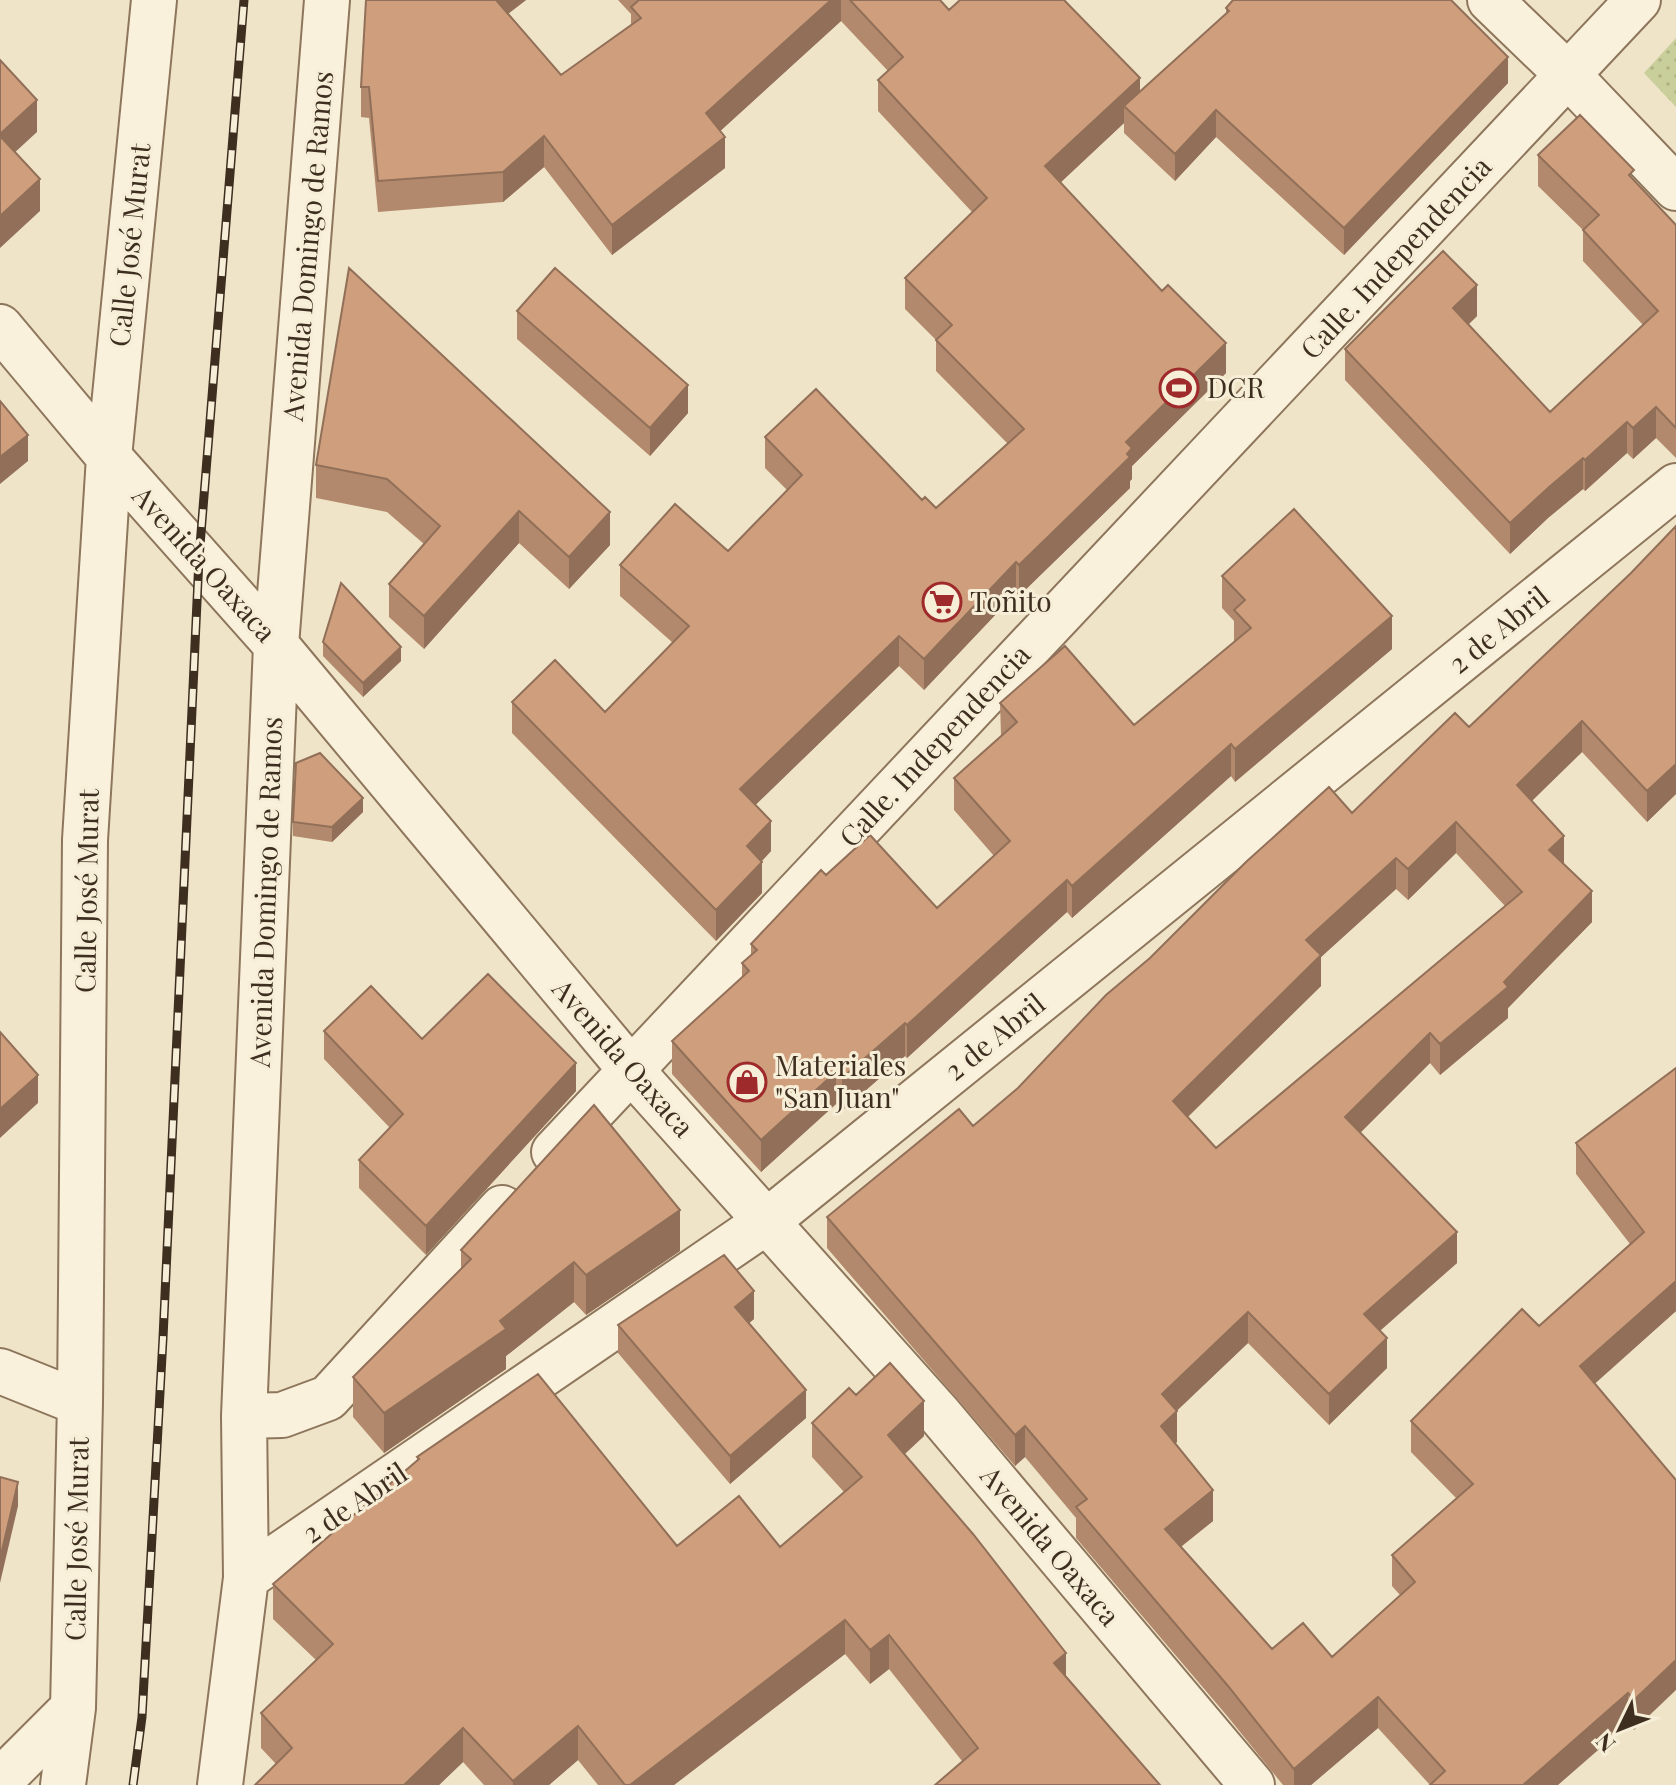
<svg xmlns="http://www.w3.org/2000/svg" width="1676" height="1785" font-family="'Playfair Display',serif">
<defs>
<pattern id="grass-dots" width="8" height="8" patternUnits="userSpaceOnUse" patternTransform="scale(2)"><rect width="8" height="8" fill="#c9cf9b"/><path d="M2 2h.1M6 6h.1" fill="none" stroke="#aeb285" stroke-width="1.8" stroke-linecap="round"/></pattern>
</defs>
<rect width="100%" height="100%" fill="#f0e4c8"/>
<path fill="url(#grass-dots)" d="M1676 38V107L1644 73Z"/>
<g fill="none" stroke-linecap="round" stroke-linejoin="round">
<defs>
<path id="minor" d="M1490 0 1568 75 1676 188
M0 327 109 457 276 645 630 1069 939 1414 1252 1785
M554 1152 1638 0
M0 1371 80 1403
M244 1416 282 1415 328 1398 502 1208
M246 1578 766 1222 1676 486
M0 1781 73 1708
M63 1785 73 1708 80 1403 85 840 109 457 154 0
M220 1785 246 1578 244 1416 276 645 327 0"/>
</defs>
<use href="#minor" stroke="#8d765c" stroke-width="48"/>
<use href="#minor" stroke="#faf1dc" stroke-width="44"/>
<defs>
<path id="rail" d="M133 1785 142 1717 163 1338 199 558 244 0"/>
</defs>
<use href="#rail" stroke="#3d2e20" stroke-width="9"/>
<use href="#rail" stroke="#f7eed8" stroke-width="6" stroke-dasharray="18" stroke-linecap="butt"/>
</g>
<path fill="#b2896c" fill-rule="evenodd" d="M366 0H526L508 14 561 75 631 25V14L618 0H940L949 10 1140 92 1226 14V8L1508 83 1344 255 1216 137 1175 181 1124 133V123L1060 183 1226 373 1132 466V479L1130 481V488L1019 596 1016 593 924 690 899 666 755 805 771 851 761 862 762 893 716 941 512 733V702L605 712 673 643 620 596V565L728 551 787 490 765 468V437L922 500 936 508 1008 444 936 371V340L905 309V278L972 212 878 111V80L888 71 841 21 720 131 725 168 612 255 544 167 503 202 378 212 369 118 361 117V87Z
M1538 155 1634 180 1676 225V458L1656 438 1633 459 1627 453 1585 491 1583 489 1548 518 1510 554 1345 380V349L1477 316 1468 325 1550 412 1643 325 1583 261V230L1538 186Z
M349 268 610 545 569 589 519 543 424 649 389 617V584L424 544 387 512 316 498V465Z
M517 311 688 413 650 456 517 339Z
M1676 526V794L1647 822 1582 752 1532 801 1592 922 1508 1008V1018L1440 1075 1430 1063 1360 1133 1457 1263 1380 1330 1387 1368 1329 1425 1248 1343 1177 1410V1442L1175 1443 1213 1521 1181 1547 1272 1649 1332 1657 1400 1595 1392 1586V1555L1457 1499 1411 1452V1421L1539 1326 1630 1244 1576 1174V1143L1676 1068V1311L1595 1383 1676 1480 1634 1730 1628 1724 1430 1785 1378 1728 1311 1785H1283L1228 1717 1076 1538V1518L1025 1457 1015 1466 827 1248V1217L973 1126 1352 813 1469 727 1631 573ZM1456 853 1505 906 1216 1148 1188 1117 1321 986V957L1396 889 1408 900Z
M1222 576 1392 649 1235 782 1231 776 1072 918 1067 912 907 1058 905 1056 842 1111 836 1104 761 1172 672 1074V1041L742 978V963L751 955V944L826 875 937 908 994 856 954 810V778L1001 736 1000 703 1134 725 1234 642V621L1222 608Z
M323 642 401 661 363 697 323 656Z
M363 812 332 842 293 836V822Z
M324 1031 422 1039 576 1091 426 1255 359 1188V1160L390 1128 324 1059Z
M461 1250 680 1251 586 1315 574 1302 506 1356V1369L384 1453 353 1417V1377L461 1269Z
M754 1319 749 1323 806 1418 730 1484 618 1353V1325Z
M856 1395 924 1436 905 1454 1066 1677 962 1761 889 1669 870 1684 845 1654 674 1785H598L578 1760 549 1785H484L463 1762 439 1785H255L276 1764 261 1748V1713L316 1660 273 1619V1584L417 1460V1457L677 1546 780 1547 844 1492 812 1457V1423Z"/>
<path fill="#916f58" d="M492 0H526L492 26Z
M831 0H841V21L706 144V113Z
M1508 57V83L1344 255V228Z
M1140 78V108L1124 106V123L1045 197V166Z
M37 100V132L0 166V134Z
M1216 110V137L1175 181V154Z
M544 136V167L503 202V172Z
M725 137V168L612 255V225Z
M40 179V211L0 248V216Z
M1477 285V316L1453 339V308Z
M1226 343V373L1132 466V479L1130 481V488L1019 596V565L1126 442Z
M688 385V413L650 456V428Z
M1656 407V438L1633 459V428Z
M1627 422V453L1585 491V460Z
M28 435V461L0 484V457Z
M1583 458V489L1548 518 1510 554V523L1548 488Z
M519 511V543L424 649V616Z
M610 512V545L569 589V557Z
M1016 562V593L924 690V659Z
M1392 616V649L1235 782V749Z
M899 636V666L740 820V789Z
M401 647V661L363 697V683Z
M1582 721V752L1517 815V785Z
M1231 744V776L1072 918V886Z
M1676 764V794L1647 822V791Z
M363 798V812L332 842V827Z
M771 821V851L747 877V846Z
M1456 822V853L1408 900V869Z
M1564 836V866L1549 850Z
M1396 858V889L1321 957V986L1173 1131V1101L1306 940Z
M762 862V893L716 941V910Z
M1067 880V912L907 1058V1025Z
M1592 891V922L1508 1008V1018L1440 1075V1044L1504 982Z
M905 1023V1056L842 1111V1078Z
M1430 1033V1063L1345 1148V1117Z
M576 1063V1091L426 1255V1226Z
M836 1072V1104L761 1172V1140Z
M38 1075V1103L0 1138V1109Z
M680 1210V1251L586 1315V1275Z
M1457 1232V1263L1364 1345V1314Z
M574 1262V1302L506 1356V1369L384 1453V1413Z
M1676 1281V1311L1580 1397V1366Z
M754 1291V1319L735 1335V1307Z
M1248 1312V1343L1162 1425V1394Z
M1387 1338V1368L1329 1425V1394Z
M806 1390V1418L730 1484V1456Z
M924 1401V1436L888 1469V1435Z
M1177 1411V1442L1161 1457V1426Z
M1025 1426V1457L1015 1466V1435Z
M18 1482V1506L0 1583V1559Z
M1213 1490V1521L1165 1559V1529Z
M845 1620V1654L674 1785H630Z
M889 1635V1669L870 1684V1650Z
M1066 1653V1687L1054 1663Z
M1676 1660V1690L1634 1730V1700Z
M1628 1693V1724L1558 1785H1523Z
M1378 1697V1728L1311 1785H1294V1769Z
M578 1726V1760L549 1785H513V1781Z
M463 1728V1762L439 1785H404Z"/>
<path fill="#cf9f7d" stroke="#916f58" stroke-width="2" fill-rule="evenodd" d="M366 0H496L561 75 641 18 631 7 639 0H831L706 113 725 137 612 225 544 136 503 172 378 181 369 87H361Z
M850 0H940L949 10 960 0H1064L1140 78 1045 166 1162 291 1168 285 1226 343 1126 442 1132 448 1127 454 1130 457 1019 565 1016 562 924 659 899 636 740 789 771 821 747 846 762 862 716 910 512 702 555 660 605 712 689 626 620 565 675 504 728 551 802 475 765 437 816 389 922 500 925 497 936 508 1024 429 936 340 952 325 905 278 987 198 878 80 903 57Z
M1233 0H1451L1508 57 1344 228 1216 110 1175 154 1124 106 1229 11 1226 8Z
M0 60 37 100 0 134Z
M1580 115 1634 170 1629 175 1676 225V428L1656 407 1633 428 1627 422 1585 460 1583 458 1548 488 1510 523 1345 349 1443 251 1477 285 1453 308 1550 412 1658 311 1583 230 1599 215 1538 155Z
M0 136 40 179 0 216Z
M349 268 610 512 569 557 519 511 424 616 389 584 440 526 387 479 316 465Z
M555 268 688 385 650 428 517 311Z
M0 401 28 435 0 457Z
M1294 509 1392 616 1235 749 1231 744 1072 886 1067 880 907 1025 905 1023 842 1078 836 1072 761 1140 672 1041 749 971 742 963 757 950 751 944 821 870 826 875 870 835 937 908 1010 841 954 778 1017 722 1000 703 1065 646 1134 725 1251 628 1234 610 1245 600 1222 576Z
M1676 526V764L1647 791 1582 721 1517 785 1564 836 1549 850 1592 891 1504 982 1508 987 1440 1044 1430 1033 1345 1117 1457 1232 1364 1314 1387 1338 1329 1394 1248 1312 1162 1394 1177 1411 1161 1426 1213 1490 1165 1529 1272 1649 1303 1623 1332 1657 1415 1582 1392 1555 1473 1484 1411 1421 1522 1309 1539 1326 1644 1232 1576 1143 1676 1068V1281L1580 1366 1676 1480V1660L1634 1700 1628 1693 1523 1785H1430L1445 1771 1378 1697 1294 1769 1228 1686 1076 1507 1087 1499 1025 1426 1015 1435 827 1217 959 1109 973 1126 1018 1088 1106 995 1150 958 1246 862 1329 787 1352 813 1455 713 1469 727 1631 573ZM1456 822 1522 892 1216 1148 1173 1101 1321 955 1306 940 1396 858 1408 869Z
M341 583 401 647 363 683 323 642Z
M320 753 363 798 332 827 293 822 296 763Z
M488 974 576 1063 426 1226 359 1160 403 1114 324 1031 371 986 422 1039Z
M0 1032 38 1075 0 1109Z
M594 1105 680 1210 586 1275 574 1262 500 1321 506 1329 384 1413 353 1377 471 1259 461 1250Z
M724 1255 754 1291 735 1307 806 1390 730 1456 618 1325Z
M890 1363 924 1401 888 1435 973 1534 1066 1653 1054 1663 1160 1785H935L978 1748 889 1635 870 1650 845 1620 630 1785H625L578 1726 513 1781 463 1728 404 1785H255L292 1748 261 1713 333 1644 273 1584 419 1459 417 1457 538 1374 677 1546 739 1496 780 1547 862 1477 812 1423 849 1388 856 1395Z
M0 1477 18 1482 0 1559Z"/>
<defs>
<symbol id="stadium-ring" viewBox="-11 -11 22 22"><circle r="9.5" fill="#f7eed8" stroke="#9e2a2b" stroke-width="1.5"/><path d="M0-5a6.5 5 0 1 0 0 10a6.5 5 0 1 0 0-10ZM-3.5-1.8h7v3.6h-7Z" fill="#9e2a2b"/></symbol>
<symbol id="supermarket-ring" viewBox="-11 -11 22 22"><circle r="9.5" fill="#f7eed8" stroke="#9e2a2b" stroke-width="1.5"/><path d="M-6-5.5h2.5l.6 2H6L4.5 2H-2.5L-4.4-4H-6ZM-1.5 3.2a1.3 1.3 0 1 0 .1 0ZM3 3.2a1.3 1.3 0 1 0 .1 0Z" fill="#9e2a2b"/></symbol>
<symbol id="shop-ring" viewBox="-11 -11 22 22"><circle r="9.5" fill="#f7eed8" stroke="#9e2a2b" stroke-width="1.5"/><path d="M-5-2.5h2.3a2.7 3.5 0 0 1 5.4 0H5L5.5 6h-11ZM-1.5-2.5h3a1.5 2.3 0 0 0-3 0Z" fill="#9e2a2b"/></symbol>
</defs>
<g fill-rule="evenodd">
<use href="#stadium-ring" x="1157" y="366" width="44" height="44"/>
<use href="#supermarket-ring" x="920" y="580" width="44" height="44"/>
<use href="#shop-ring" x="725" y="1060" width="44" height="44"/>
</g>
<g text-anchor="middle" stroke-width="6" stroke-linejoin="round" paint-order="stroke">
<g font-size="28" fill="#3d2e20" stroke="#f7eed8">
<text transform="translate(130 245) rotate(-84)" y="10">Calle José Murat</text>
<text transform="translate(308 246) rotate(-85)" y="10">Avenida Domingo de Ramos</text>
<text transform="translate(1396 258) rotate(-47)" y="10">Calle. Independencia</text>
<text transform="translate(204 564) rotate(48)" y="10">Avenida Oaxaca</text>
<text transform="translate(1499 630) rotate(-39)" y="10">2 de Abril</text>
<text transform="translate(935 746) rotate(-47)" y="10">Calle. Independencia</text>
<text transform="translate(87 891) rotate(-89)" y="10">Calle José Murat</text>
<text transform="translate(266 892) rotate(-88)" y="10">Avenida Domingo de Ramos</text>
<text transform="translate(995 1037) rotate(-39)" y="10">2 de Abril</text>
<text transform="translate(623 1058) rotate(49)" y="10">Avenida Oaxaca</text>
<text transform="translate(355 1503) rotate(-34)" y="10">2 de Abril</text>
<text transform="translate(77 1539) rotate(-89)" y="10">Calle José Murat</text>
<text transform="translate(1050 1546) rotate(50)" y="10">Avenida Oaxaca</text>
</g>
<g font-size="28" fill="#3d2e20" stroke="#f7eed8" text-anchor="start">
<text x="1207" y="398">DCR</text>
<text x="970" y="612">Toñito</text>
<text x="775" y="1076">Materiales<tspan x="775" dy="32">"San Juan"</tspan></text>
</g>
</g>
<g transform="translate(1620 1729) rotate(227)" stroke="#f7eed8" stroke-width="6" paint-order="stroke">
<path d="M0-6L14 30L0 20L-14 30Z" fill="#3d2e20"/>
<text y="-12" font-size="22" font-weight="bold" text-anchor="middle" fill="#3d2e20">N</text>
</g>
</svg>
